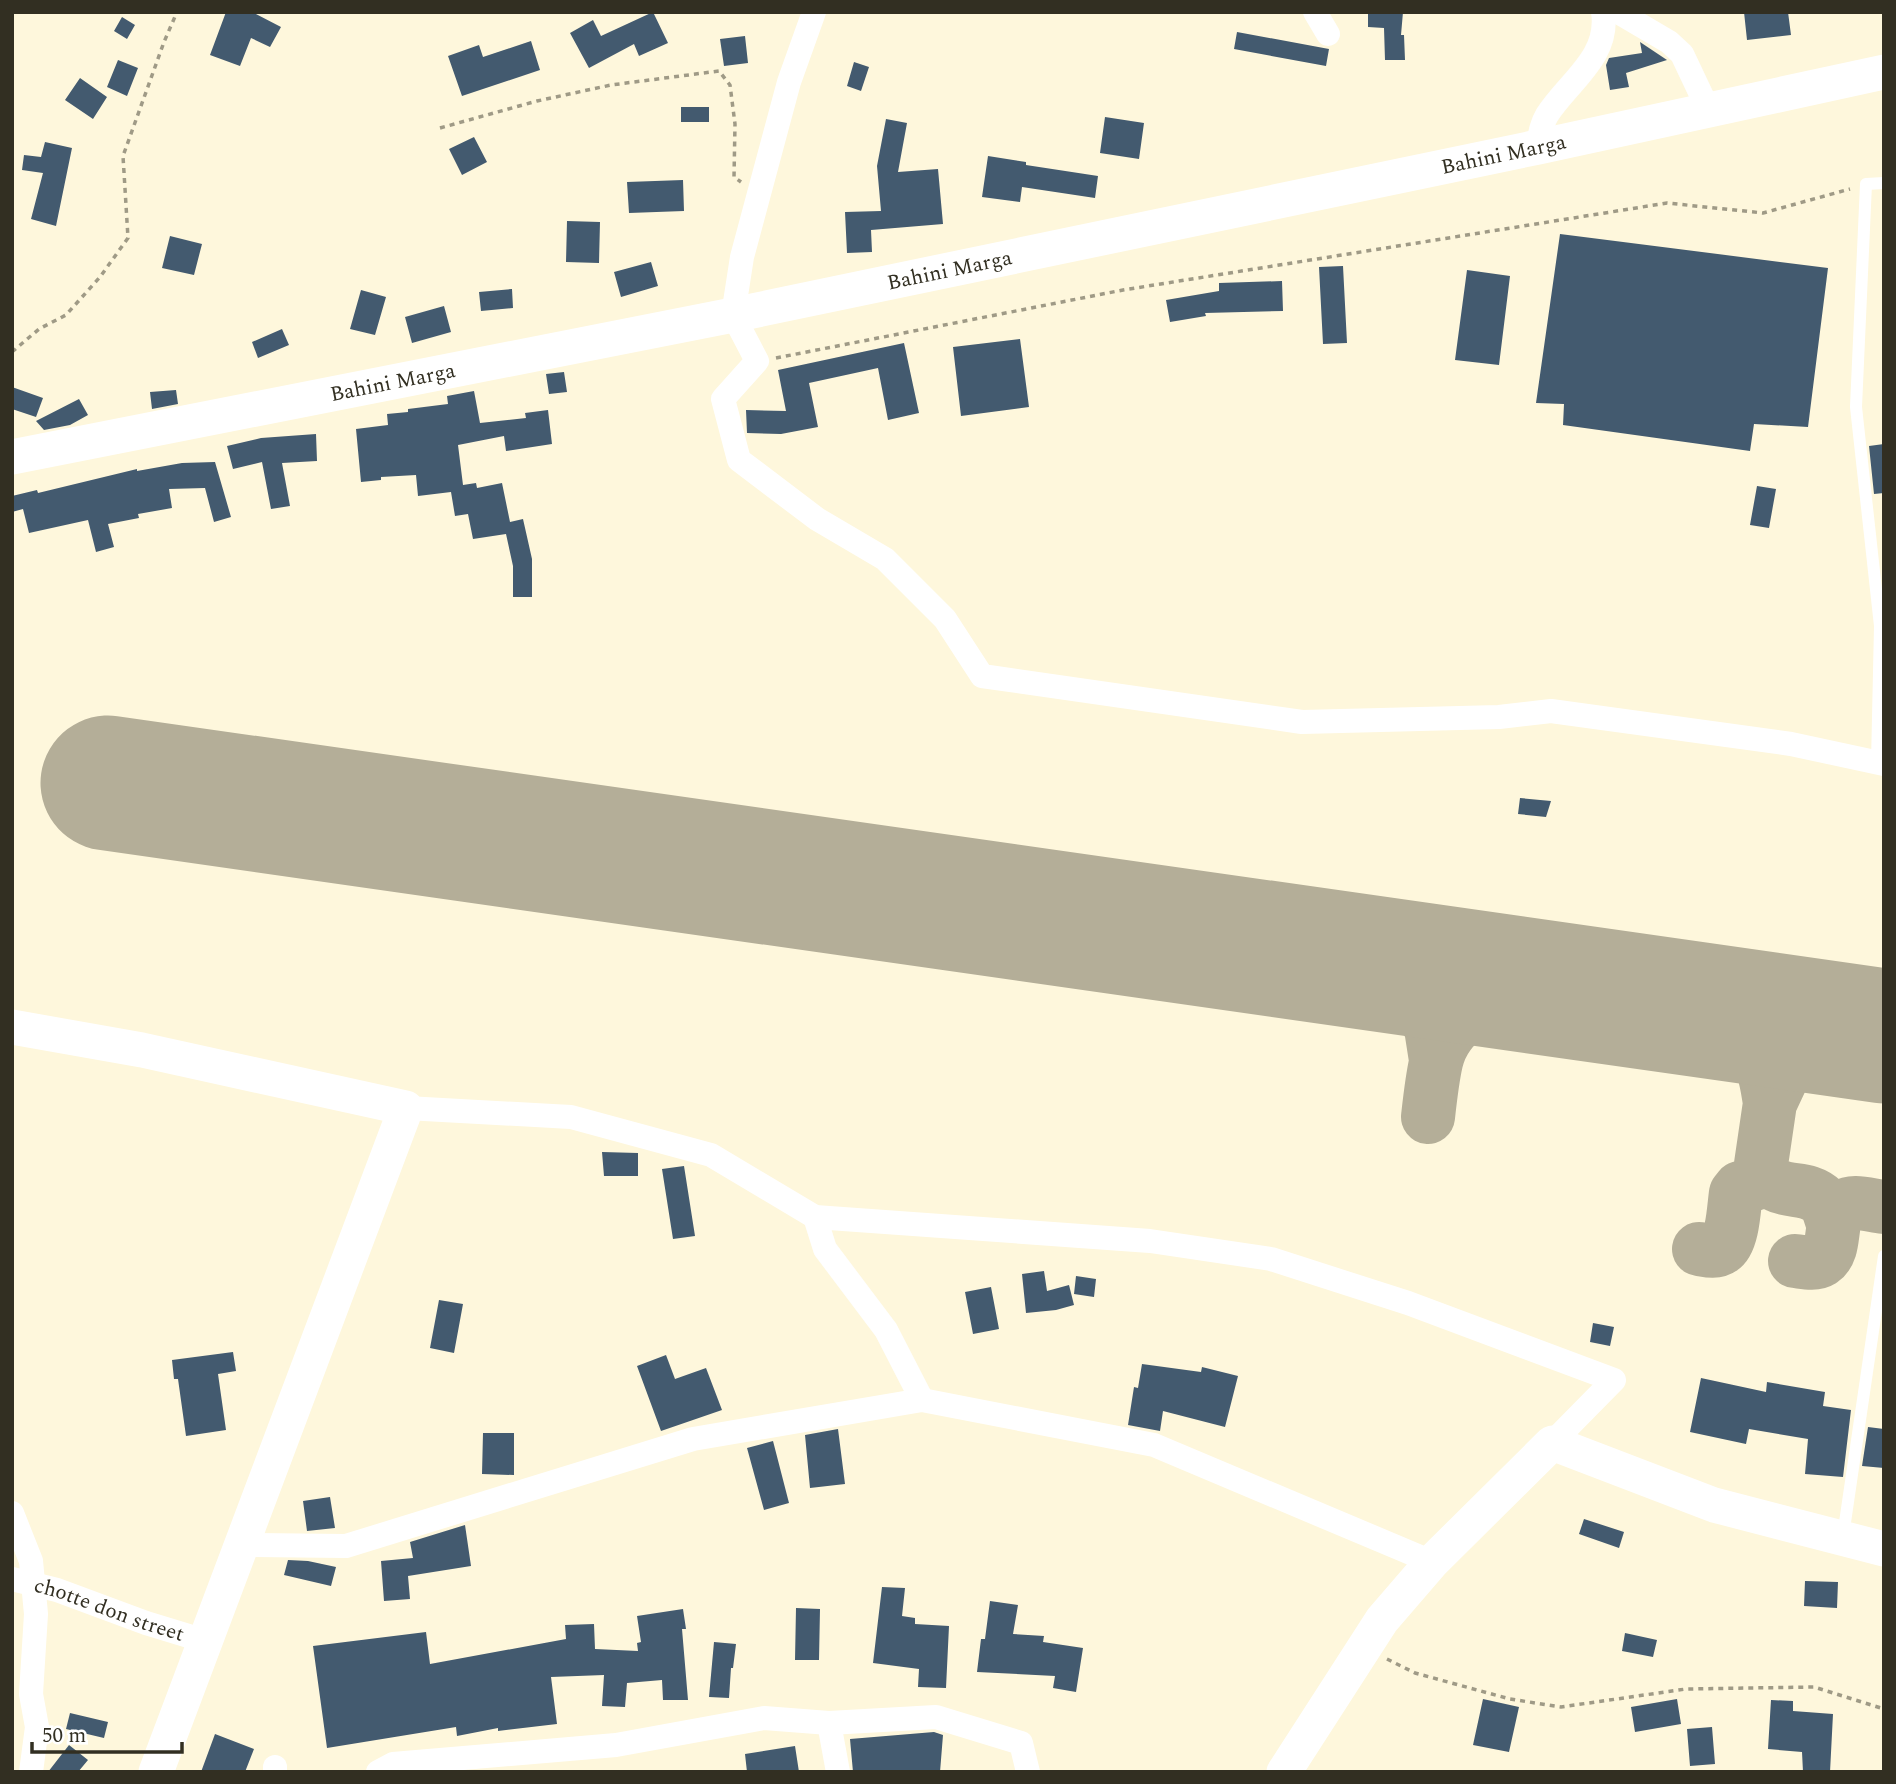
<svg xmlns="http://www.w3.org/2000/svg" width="1896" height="1784" font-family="Spectral,serif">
<rect width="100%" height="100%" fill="#fef7dc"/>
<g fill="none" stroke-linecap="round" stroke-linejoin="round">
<path stroke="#b4ae98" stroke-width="54" d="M1378 964 1419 1006 1431 1028 1436 1060
M1696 1009C1723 1025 1753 1039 1763 1070 1767 1081 1768 1092 1770 1103
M1428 1117C1430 1099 1432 1080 1436 1062 1447 1014 1493 1001 1534 986
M1761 1166C1774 1201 1803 1181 1823 1201 1829 1207 1830 1216 1833 1223
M1699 1249C1706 1250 1715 1253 1722 1248 1733 1241 1734 1205 1736 1193L1740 1188 1754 1184 1759 1178 1770 1103 1784 1073 1805 1050 1827 1038 1861 1033
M1795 1261C1804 1262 1814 1265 1822 1260 1841 1247 1822 1204 1856 1203 1865 1203 1875 1206 1884 1207"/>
<path stroke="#b4ae98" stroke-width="135" d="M108 783 1884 1036"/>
</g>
<path fill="#435a6f" d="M226 12H252L281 27 270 47 251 38 240 66 210 55Z
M653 12 668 43 639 56 634 44 589 68 570 33 593 20 601 36Z
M1368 12H1403L1401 35H1404L1405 60H1385L1384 28 1368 27Z
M1744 12H1788L1791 35 1747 40Z
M122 17 135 25 127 39 114 31Z
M1237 32 1329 49 1326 66 1234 49Z
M745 36 748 63 724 66 720 39Z
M531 41 540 70 462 96 448 56 479 45 483 57Z
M1640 42 1667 60 1626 73 1629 87 1610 90 1606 65 1609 58 1642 53Z
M118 60 138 68 127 96 107 87Z
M854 62 869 67 861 91 847 86Z
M80 78 107 97 93 119 65 100Z
M681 107H709V122H681Z
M1105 117 1144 123 1139 159 1100 153Z
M886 119 907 123 898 172 938 169 943 224 871 230 872 252 847 253 845 212 881 211 877 166Z
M474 137 487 162 462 175 449 149Z
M45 142 72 148 56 226 31 219 43 173 22 170 24 155 41 157Z
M988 156 1026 162V165L1098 176 1095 198 1022 187 1020 202 982 197Z
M683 180 684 211 629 213 627 182Z
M567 221 600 222 599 263 566 262Z
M1560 234 1828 268 1808 427 1754 424 1750 451 1563 425 1564 404 1536 403Z
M170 236 202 244 194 275 162 268Z
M651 262 658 286 621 297 614 272Z
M1343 266 1347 343 1323 344 1319 267Z
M1467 270 1510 276 1499 365 1455 360Z
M1282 281 1283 311 1205 313 1206 316 1170 322 1166 300 1219 291V283Z
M512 289 513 308 481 311 479 292Z
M361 290 386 297 375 335 350 329Z
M444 306 451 332 412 343 405 317Z
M282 329 289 345 258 358 252 342Z
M1020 339 1029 407 961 416 953 347Z
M904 343 919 413 888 420 878 368 809 383 818 427 781 434 747 433 746 410 786 411 778 370Z
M564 372 567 392 549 394 546 374Z
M12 387 43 398 36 417 12 409Z
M176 390 178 404 152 409 150 392Z
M474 391 480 423 526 418 525 413 548 410 552 444 506 451 504 436 458 445 463 485 476 483 477 488 502 483 510 522 523 519 532 559V597H513V566L506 534 473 539 468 514 455 516 451 492 418 496 416 475 381 477V480L361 482 356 429 388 425 387 414 408 412V409L448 404 447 396Z
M79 399 88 415 70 425 44 430 36 421Z
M316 434 317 461 282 463 290 506 271 509 262 462 233 469 227 446 261 438Z
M1884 444V493L1874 494 1869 446Z
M215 462 231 517 214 522 205 488 169 489 172 508 138 514 139 518 108 524 114 547 96 552 88 520 29 533 23 509 12 512V496L37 490 38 493 137 469V471L182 463Z
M1757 486 1776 489 1769 528 1750 525Z
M1520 798 1551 801 1546 817 1518 814Z
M602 1152 638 1153V1176H604Z
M684 1166 695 1236 673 1239 662 1169Z
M1044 1271 1047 1291 1069 1285 1074 1305 1056 1310 1026 1313 1022 1274Z
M1076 1276 1096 1279 1094 1297 1074 1294Z
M991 1287 999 1329 973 1334 965 1292Z
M439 1300 463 1304 454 1353 430 1348Z
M1593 1323 1614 1327 1610 1346 1590 1342Z
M233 1352 236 1371 218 1374 226 1430 186 1436 178 1379H174L172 1360Z
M666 1355 675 1379 706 1368 722 1410 661 1431 637 1366Z
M1142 1364 1201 1372 1202 1367 1238 1376 1225 1427 1163 1411 1160 1431 1128 1425 1134 1387 1138 1388Z
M1701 1378 1766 1392 1767 1382 1825 1392 1823 1406 1851 1410 1843 1477 1805 1474 1808 1439 1749 1429 1746 1444 1690 1432Z
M1868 1427 1884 1429V1468L1862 1466Z
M838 1429 845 1484 810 1488 805 1435Z
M483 1433H514V1475L482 1474Z
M773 1441 789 1503 764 1510 747 1448Z
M330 1497 335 1528 307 1531 303 1501Z
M1584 1519 1624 1532 1619 1548 1579 1534Z
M465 1525 471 1566 408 1576 410 1599 384 1601 381 1561 413 1558 410 1542Z
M288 1560 308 1561 336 1567 331 1586 284 1575Z
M1805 1581 1838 1582 1837 1608 1804 1606Z
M882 1587 905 1588 902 1616 915 1618V1624L949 1626 946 1688 918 1687 919 1669 873 1663Z
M990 1601 1018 1605 1013 1634 1044 1636 1043 1642 1083 1648 1076 1692 1053 1688 1055 1676 977 1672 981 1639H985Z
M796 1608 820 1609 819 1660H795Z
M683 1609 686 1629H682L688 1700H663L662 1680 627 1683 625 1707 602 1706 604 1675 551 1677 557 1724 498 1731V1728L457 1736 456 1727 327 1748 313 1646 426 1632 430 1664 566 1639 565 1625 594 1624 595 1649 638 1651 637 1643 641 1642 637 1616Z
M1625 1633 1657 1640 1653 1657 1622 1651Z
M714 1642 736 1644 733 1668H731L729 1698 709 1697Z
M1483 1699 1519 1707 1509 1752 1473 1745Z
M1677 1699 1681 1724 1635 1732 1631 1707Z
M1771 1700 1793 1701V1711L1833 1714 1830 1772H1803L1802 1752 1768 1749Z
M70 1713 108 1722 104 1738 66 1729Z
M1712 1727 1715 1764 1690 1766 1687 1729Z
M934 1732 943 1735 940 1772H853L850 1739Z
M215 1734 254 1749 245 1772H201Z
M69 1745 88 1760 78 1772H48Z
M795 1746 799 1772H747L745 1754Z"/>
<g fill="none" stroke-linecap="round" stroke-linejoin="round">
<path stroke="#9f9a86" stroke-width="3.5" stroke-dasharray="5 5" stroke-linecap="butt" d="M440 128 537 101 611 85 719 71 730 85 735 124 734 177 741 182
M12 352 39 329 66 315 100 277 128 238 123 156 164 42 177 12
M776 358 1123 290 1667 203 1763 213 1850 189
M1387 1659 1415 1673 1510 1699 1561 1707 1686 1689 1814 1687 1884 1709"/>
<path stroke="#fff" stroke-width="12" d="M1877 763 1880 626 1856 407 1866 184 1884 183
M1843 1536 1884 1256"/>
<g stroke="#fff" stroke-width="24">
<path d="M814 12 789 82 742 257 733 315 757 361 723 399 739 460 817 519 885 559 945 619 982 676 1302 722 1499 717 1551 711 1791 744 1884 764"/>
<path d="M1315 12 1328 34"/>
<path d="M1618 12 1669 42 1682 54 1708 109"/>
<path d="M1538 147C1539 136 1541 125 1547 115 1568 82 1610 57 1603 12"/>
<path d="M406 1108 571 1117 711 1155 815 1217 1150 1241 1271 1259 1408 1303 1614 1380 1552 1443"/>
<path d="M815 1217 825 1249 886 1330 922 1400"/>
<path d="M12 1513 31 1561 36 1614 31 1694 37 1727 31 1772"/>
<path d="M241 1545 346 1546 693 1439 922 1400 1154 1445 1432 1562"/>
<path id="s1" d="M12 1579 57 1590 146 1623 205 1641"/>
<path d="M829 1723 838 1772"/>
<path d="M275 1772V1767"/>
<path d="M378 1772 393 1764 616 1745 764 1718 829 1723 936 1717 1021 1743 1028 1772"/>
</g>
<g stroke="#fff" stroke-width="35">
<path id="s2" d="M12 457 733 315 1538 147 1884 72"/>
<path d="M12 1027 142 1050 406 1108 156 1772"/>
<path d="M1284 1772 1382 1620 1432 1562 1552 1443 1714 1505 1884 1549"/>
</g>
</g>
<g text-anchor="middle" stroke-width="7" stroke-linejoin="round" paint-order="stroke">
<g font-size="21" fill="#322f22" stroke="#fff">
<text dy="7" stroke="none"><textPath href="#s2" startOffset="1522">Bahini Marga</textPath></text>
<text dy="7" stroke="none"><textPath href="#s2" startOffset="956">Bahini Marga</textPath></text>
<text dy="7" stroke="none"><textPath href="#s2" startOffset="388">Bahini Marga</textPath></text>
<text dy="7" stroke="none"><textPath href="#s1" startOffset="102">chotte don street</textPath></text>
</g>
</g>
<rect width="1896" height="1784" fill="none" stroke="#322f22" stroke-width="28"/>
<path d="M32 1742v10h150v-10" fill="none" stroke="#322f22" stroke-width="3.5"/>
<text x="42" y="1742" font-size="21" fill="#322f22" stroke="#ffffff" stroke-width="5" paint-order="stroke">50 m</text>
</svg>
